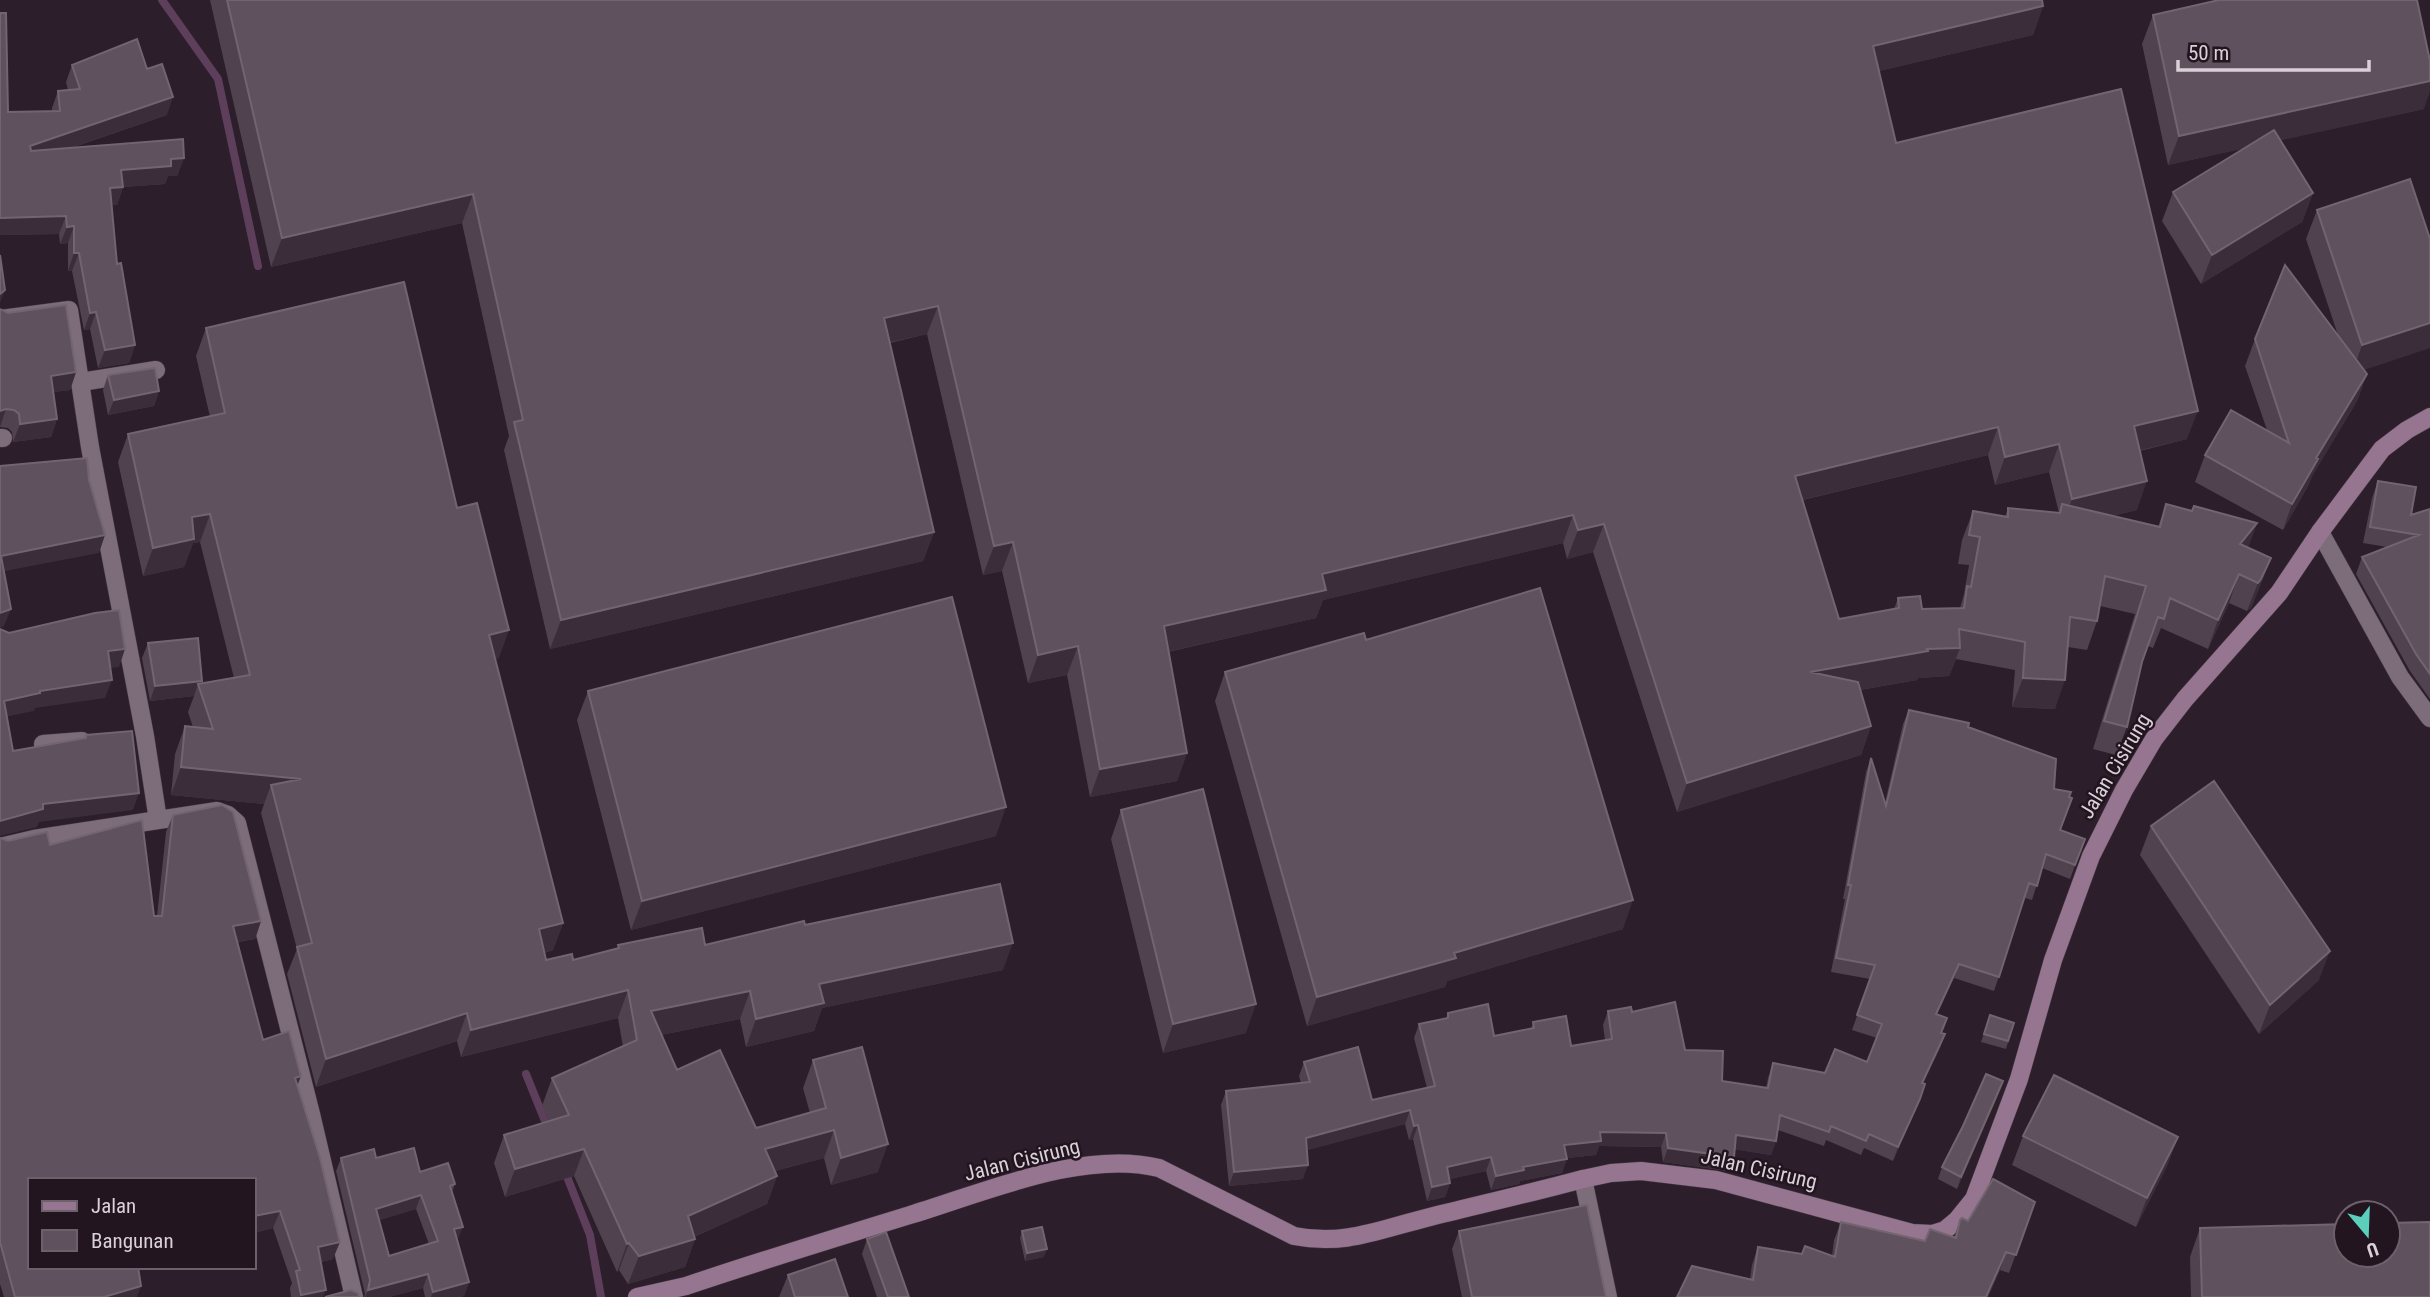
<svg xmlns="http://www.w3.org/2000/svg" width="2430" height="1297" font-family="'Roboto Condensed',sans-serif">
<rect width="100%" height="100%" fill="#2c1e2a"/>
<g fill="none" stroke-linecap="round" stroke-linejoin="round">
<path stroke="#5d3f5b" stroke-width="8" d="M162 0 218 79 258 266
M526 1074 549 1131
M564 1169 590 1235 601 1297"/>
<defs>
<path id="minor" d="M0 319 69 310 90 447 145 736 158 820
M81 382 156 370
M0 438H3
M2320 532 2400 677 2430 718
M43 744 82 741
M0 847 34 839 217 811 228 815 237 823 311 1114 354 1297
M1583 1179 1608 1297"/>
<path id="secondary" d="M637 1297 686 1286C760 1261 835 1238 910 1215 983 1193 1083 1149 1159 1168L1294 1236C1344 1246 1378 1230 1426 1218 1478 1205 1531 1193 1583 1179L1611 1173 1641 1171 1716 1180 1912 1233 1932 1234 1945 1230 1957 1220 1974 1199 2019 1079 2053 960 2091 856 2124 790 2154 739 2185 699 2279 593 2320 532 2382 449 2407 430 2430 417"/>
</defs>
<use href="#minor" stroke="#473c46" stroke-width="19"/>
<use href="#secondary" stroke="#473c46" stroke-width="19"/>
<use href="#minor" stroke="#7d6c7a" stroke-width="18"/>
<use href="#secondary" stroke="#967591" stroke-width="18"/>
</g>
<path fill="#50424e" fill-rule="evenodd" d="M210 0H2042L2043 6 2033 35 1879 71 1896 143 2187 439 2140 451 2137 510 2112 516 2158 527 2166 504 2192 511 2257 523 2248 547 2271 558 2260 586 2251 608 2247 611 2229 603 2208 649 2161 628 2153 648 2148 646 2142 662 2127 727 2116 755 2093 749 2135 614 2100 606 2097 621 2087 650 2068 647 2055 709 2012 707 2015 670 1956 659 1949 676 1918 678 1917 680 1860 690 1871 726 1861 755 1677 812 1593 552 1567 559 1563 543 1323 600 1316 618 1168 652 1187 753 1177 781 1090 797 1067 675 1028 683 1002 571 983 575 927 334 890 343 934 532 923 561 550 649 504 450 509 436 462 223 271 267ZM1988 455 1995 485 2049 472 2059 513 2008 508 2005 517 1973 511 1962 540 1958 564 1969 565 1964 594 1960 608 1922 609 1898 598 1894 609 1839 619 1803 500Z
M0 13 8 112 52 111V108L58 91 68 90 66 82 72 65 147 69 167 115 71 148 184 158 177 176H168L165 184 123 187 117 205H111L117 264 135 345 129 363 98 368 90 329 84 330 72 271H68V243L60 244 59 234 0 235Z
M2153 15 2424 109 2280 140 2313 193 2302 222 2201 284 2162 221 2173 192 2245 148 2168 165 2142 44Z
M2410 179 2364 370 2367 374 2357 401 2312 476 2308 486 2283 530 2195 482 2205 455 2267 430 2245 366 2255 339 2339 338 2306 239 2317 210Z
M0 309 76 372 70 390 53 392 57 419 51 437 13 442 12 432 8 428 0 427Z
M206 328 457 508 499 658 495 659 563 923 553 950 544 953 546 960H573L617 949 618 945H705L805 925 1003 970 822 1008 814 1031 746 1047 740 1019 661 1035 677 1070 756 1128 810 1113 803 1088 813 1060 878 1172 831 1185 824 1158 775 1171 777 1176 767 1204 694 1237 695 1239 685 1267 628 1284 619 1270 617 1272 574 1176 505 1197 494 1163 504 1135 549 1121 542 1106 552 1078 623 1047 618 1018 461 1057 457 1041 316 1087 287 974 297 949 261 813 264 804 171 795 175 754 185 726 193 727 188 712 194 696 150 701 142 658 148 643 201 684 234 678 200 542 193 543 184 567 143 576 118 462 128 434 210 417 196 356Z
M108 375 159 391 154 406 108 415 103 390Z
M2378 481 2411 515 2430 509V699L2410 671 2356 574 2362 557 2387 547 2363 543 2372 498Z
M1366 640 1623 929 1447 981 1445 987 1307 1026 1215 701 1225 672Z
M588 691 996 836 631 930 577 720Z
M1909 710 1968 727 2054 789 2060 830 2085 839 2070 879 2042 868 2032 900 2025 898 1994 991 1954 978 1937 1014 1942 1033 1945 1034 1940 1048 1923 1083 1914 1113 1893 1161 1864 1148 1861 1155 1826 1140 1824 1146 1778 1130 1776 1141 1771 1155 1734 1149 1728 1171 1663 1162 1661 1147 1599 1146 1596 1155 1567 1158 1562 1173 1520 1181 1519 1184 1491 1190 1486 1171 1450 1179V1183L1445 1197 1427 1201 1413 1139 1409 1140 1405 1124 1307 1150 1303 1179 1229 1186 1221 1105 1226 1091 1301 1083 1299 1076 1304 1062 1372 1100 1427 1088 1414 1038 1419 1024 1446 1019 1448 1013 1494 1036 1531 1029 1533 1022 1571 1046 1605 1040 1603 1025 1608 1011 1632 1012 1685 1050 1722 1081 1766 1088 1768 1078 1773 1063 1825 1073 1867 1062 1877 1038 1852 1030 1870 979 1831 972 1845 899H1843L1866 772 1871 758 1885 803 1903 724Z
M1121 810 1246 1033 1163 1053 1111 839Z
M173 815 261 921 255 939 238 942 263 1040 297 1085 333 1259 321 1262 323 1297H291L290 1288 292 1283 273 1228 254 1233V1180H30L137 1297H4L0 1284V838L8 841 50 845 154 916H157L166 832Z
M2151 826 2319 980 2259 1034 2140 855Z
M1990 1015 2014 1023 2006 1049 1981 1042Z
M1999 1093 1957 1189 1938 1179 1942 1167Z
M2023 1136 2178 1137 2167 1166 2136 1227 2012 1165Z
M341 1158H376L420 1172 455 1184 452 1192 457 1241 469 1282 464 1296 459 1297H425L423 1288 389 1297H364L365 1294 336 1171ZM416 1209 429 1244 389 1256 379 1220Z
M2035 1202 2009 1273 2000 1270 1988 1297H1677L1750 1279 1752 1265 1758 1247 1802 1254 1832 1256 1834 1240 1841 1222 1925 1241 1954 1237 1960 1220 1968 1221Z
M2200 1228 2430 1297H2191L2190 1257Z
M1022 1231 1044 1257 1025 1261 1020 1238Z
M1459 1231 1606 1297H1462L1452 1249Z
M867 1239 909 1297H877L862 1254Z
M788 1275 848 1297H779Z"/>
<path fill="#3c2d3a" d="M2043 6 2033 35 1862 75 1873 46Z
M2430 81V91L2424 109 2168 165 2179 136Z
M173 97 167 115 23 164 30 146Z
M184 158 177 176H168L165 184 123 187 117 205 103 206 110 188 121 170 171 159Z
M2313 193 2302 222 2201 284 2212 255Z
M473 194 462 223 271 267 282 238Z
M66 216 59 234 0 235V218Z
M74 226 68 243 60 244 67 227Z
M74 253H79L72 271H68Z
M5 290 0 303V294Z
M938 306 927 334 873 346 884 318Z
M96 312 90 329 84 330 90 313Z
M2430 323V348L2352 374 2362 345Z
M135 345 129 363 98 368 105 350Z
M76 372 70 390 45 393 51 376Z
M2367 374 2357 401 2312 476 2308 486 2283 530 2292 504 2316 458Z
M159 391 154 406 108 415 114 400Z
M6 409 0 427V411Z
M2198 411 2187 439 2124 454 2134 426Z
M57 419 51 437 13 442 20 424Z
M1998 427 1988 455 1785 504 1795 476Z
M2059 444 2049 472 1995 485 2005 457Z
M2147 481 2137 510 2062 528 2072 499Z
M210 514 200 542 193 543 184 567 143 576 153 548 192 517Z
M1573 515 1563 543 1323 600 1316 618 1153 655 1164 626 1322 574Z
M2257 523 2247 551 2240 544Z
M1604 524 1593 552 1567 559 1578 530Z
M934 532 923 561 550 649 561 620Z
M105 535 99 553 0 572 1 556Z
M1013 542 1002 571 983 575 994 546Z
M2271 558 2260 586 2251 608 2247 611 2258 583Z
M2239 574 2229 603 2208 649 2218 620Z
M11 609 4 626 0 628V613Z
M509 630 499 658 479 663 489 635Z
M1078 646 1067 675 1028 683 1038 655Z
M1960 648 1949 676 1918 678 1917 680 1800 700 1810 672 1927 649Z
M125 649 119 667 101 669 108 651Z
M2023 678 2065 680 2055 709 2012 707Z
M112 680 105 698 35 708 34 711 0 718 4 701 40 691Z
M202 681 200 688 198 684 194 696 150 701 155 686Z
M1871 726 1861 755 1677 812 1687 783Z
M1187 753 1177 781 1090 797 1100 769Z
M181 767 301 779 271 785 264 804 171 795Z
M139 793 133 810 39 822 37 827 0 836V821L43 804Z
M1006 807 996 836 631 930 642 901Z
M1633 900 1623 929 1447 981 1445 987 1307 1026 1317 997 1454 953Z
M261 921 255 939 227 943 233 926Z
M563 923 553 950 529 957 539 929Z
M1013 943 1003 970 822 1008 814 1031 746 1047 756 1019 819 984Z
M2330 951 2319 980 2259 1034 2270 1005Z
M1959 964 1954 978 1931 1028 1936 1014Z
M628 990 618 1018 461 1057 471 1030Z
M750 991 740 1019 641 1039 651 1011Z
M1256 1004 1246 1033 1163 1053 1173 1024Z
M467 1013 457 1041 316 1087 326 1059Z
M1945 1034 1940 1048 1917 1097 1922 1083Z
M301 1076 294 1094 295 1078Z
M2003 1081 1999 1093 1957 1189 1961 1177Z
M1920 1099 1914 1113 1893 1161 1898 1147Z
M1410 1110 1405 1124 1301 1152 1306 1138Z
M1418 1125 1413 1139 1409 1140 1414 1126Z
M834 1130 824 1158 755 1176 765 1149Z
M1600 1132 1666 1133 1661 1147 1599 1146 1596 1155 1559 1159 1564 1145Z
M1736 1135 1776 1141 1771 1155 1731 1149Z
M2178 1137 2167 1166 2136 1227 2147 1198Z
M888 1144 878 1172 831 1185 841 1158Z
M1668 1148 1734 1157 1728 1171 1663 1162Z
M584 1149 574 1176 505 1197 515 1169Z
M1491 1157 1486 1171 1442 1181 1447 1167Z
M1567 1159 1562 1173 1520 1181 1519 1184 1491 1190 1496 1176 1523 1167Z
M1308 1165 1303 1179 1229 1186 1234 1172Z
M777 1176 767 1204 678 1244 688 1216Z
M1450 1183 1445 1197 1427 1201 1432 1187Z
M421 1195 416 1209 371 1223 376 1209Z
M280 1211 273 1228 254 1233V1216Z
M463 1227 457 1241 454 1229Z
M695 1239 685 1267 628 1284 639 1256Z
M340 1242 333 1259 312 1264 318 1247Z
M629 1243 619 1270 617 1272 627 1244Z
M1047 1249 1044 1257 1025 1261 1027 1253Z
M2006 1252 2000 1270 1988 1297H1986Z
M428 1274 423 1288 389 1297H365L368 1290Z
M469 1282 464 1296 459 1297H431L433 1292Z
M141 1286 137 1297H104Z
M326 1290 323 1297H300L301 1295Z"/>
<path fill="#5f515d" stroke="#726570" stroke-width="2" fill-rule="evenodd" d="M227 0H2042L2043 6 1873 46 1896 143 2121 89 2198 411 2134 426 2147 481 2072 499 2059 444 2005 457 1998 427 1795 476 1839 619 1899 608 1898 598 1920 596 1922 609 1964 608 1967 586 1971 587 1980 537 1969 535 1973 511 2008 517V508L2060 513 2062 504 2160 527 2166 504 2192 511 2194 506 2257 523 2240 544 2271 558 2261 579 2258 583 2239 574 2218 620 2170 598 2164 619 2158 617 2142 662 2127 727 2104 721 2146 586 2105 576 2097 621 2070 617 2065 680 2023 678 2025 642 1959 629 1960 648 1927 649 1928 651 1810 672 1858 682 1871 726 1687 783 1604 524 1578 530 1573 515 1322 574 1326 590 1164 626 1187 753 1100 769 1078 646 1038 655 1013 542 994 546 938 306 884 318 934 532 561 620 514 422 523 420 473 194 282 238Z
M2219 0H2417L2430 61V81L2179 136 2153 15Z
M0 13H6L8 112 60 111 58 91 80 89 72 65 137 39 147 69 162 64 173 97 30 146 31 151 183 139 184 158 171 159V166L121 170 123 187 110 188 117 264 121 263 135 345 105 350 96 312 90 313 79 253H74V226L67 227 66 216 0 218Z
M2274 130 2313 193 2212 255 2173 192Z
M2410 179 2430 239V323L2362 345 2317 210Z
M0 255 5 290 0 294Z
M2285 265 2367 374 2316 458 2318 459 2292 504 2205 455 2231 410 2289 443 2255 339Z
M404 282 457 508 477 503 509 630 489 635 563 923 539 929 546 960 572 954 573 960 619 948 618 945 702 928 705 945 804 921 805 925 1000 884 1013 943 819 984 824 1003 756 1019 750 991 651 1011 677 1070 720 1050 756 1128 826 1108 813 1060 862 1047 888 1144 841 1158 834 1130 765 1149 777 1176 688 1216 695 1239 639 1256 629 1243 627 1244 584 1149 515 1169 504 1135 569 1115 552 1078 637 1040 628 990 471 1030 467 1013 326 1059 297 947 312 943 271 785 301 779 181 767 185 726 213 729 198 684 250 675 210 514 192 517 194 539 153 548 128 434 225 413 206 328Z
M66 305 76 372 51 376 57 419 20 424 19 414 14 410 6 409 0 411V309L8 313Z
M155 368 159 391 114 400 108 375Z
M87 458 89 480 105 535 1 556 11 609 0 613V466Z
M2378 481 2416 487 2411 515 2430 509V674L2416 654 2362 557 2419 535 2370 527Z
M1540 588 1633 900 1454 953 1456 958 1317 997 1225 672 1364 633 1366 640Z
M952 597 1006 807 642 901 588 691Z
M119 610 125 649 108 651 112 680 40 691V693L4 701 13 751 86 738V735L132 731 139 793 43 804V809L0 821V629L9 633 95 613Z
M198 638 202 681 155 686 148 643Z
M1909 710 1969 723 1968 727 2056 759 2054 789 2071 792 2069 797 2072 798 2060 830 2085 839 2075 865 2046 854 2037 886 2029 883 1999 977 1959 964 1936 1014 1947 1018 1941 1033 1945 1034 1922 1083 1925 1084 1920 1099 1898 1147 1869 1134 1866 1141 1831 1126 1829 1132 1780 1115 1776 1141 1736 1135 1734 1157 1668 1148 1666 1133 1600 1132 1601 1141 1564 1145 1567 1159 1523 1167 1524 1170 1496 1176 1491 1157 1447 1167 1450 1183 1432 1187 1418 1125 1414 1126 1410 1110 1306 1138 1308 1165 1234 1172 1226 1091 1310 1082 1304 1062 1358 1047 1372 1100 1435 1086 1419 1024 1448 1018V1013L1488 1004 1494 1036 1534 1028 1533 1022 1566 1016 1571 1046 1612 1039 1608 1011 1631 1007 1632 1012 1675 1002 1685 1050 1723 1051 1722 1081 1768 1088 1773 1063 1825 1073 1835 1049 1867 1062 1882 1024 1857 1015 1875 965 1836 958 1851 885H1848L1871 758 1886 806Z
M2214 781 2330 951 2270 1005 2151 826Z
M1203 789 1256 1004 1173 1024 1121 810Z
M222 805 233 812 261 921 233 926 263 1040 289 1031 301 1076 295 1078 320 1158 340 1242 318 1247 326 1290 301 1295 296 1271 300 1270 280 1211 254 1216V1180H30V1267H138L141 1286 104 1297H15L0 1242V838L8 841 47 832 50 845 142 820 154 916H162L173 815Z
M1990 1015 2014 1023 2008 1041 1984 1034Z
M1986 1074 2003 1081 1961 1177 1942 1167 1963 1126Z
M2054 1075 2178 1137 2147 1198 2023 1136Z
M414 1148 420 1172 448 1163 455 1184 450 1186 463 1227 454 1229 469 1282 433 1292 428 1274 368 1290 370 1280 341 1158 374 1149 376 1158ZM421 1195 438 1241 389 1256 376 1209Z
M1993 1179 2035 1202 2016 1255 2006 1252 1986 1297H1677L1692 1266 1753 1280 1758 1247 1802 1254 1805 1246 1835 1257 1841 1222 1925 1241 1930 1229 1956 1238 1960 1220 1962 1218 1968 1221Z
M1587 1205 1606 1297H1472L1459 1231Z
M2430 1222V1297H2202L2200 1228 2346 1224V1255H2388V1223Z
M1042 1227 1047 1249 1027 1253 1022 1231Z
M886 1232 909 1297H888L867 1239Z
M835 1259 848 1297H795L788 1275Z
M351 1290 358 1293 359 1297H325Z"/>
<g text-anchor="middle" stroke-width="5" stroke-linejoin="round" paint-order="stroke">
<g font-size="21" fill="#dad1d8" stroke="#221520">
<text transform="translate(2115 766) rotate(-59)" y="7">Jalan Cisirung</text>
<text transform="translate(1022 1160) rotate(-14)" y="7">Jalan Cisirung</text>
<text transform="translate(1759 1169) rotate(13)" y="7">Jalan Cisirung</text>
</g>
</g>
<rect x="28" y="1178" width="228" height="91" fill="#221520" stroke="#6c606a" stroke-width="2"/>
<rect x="42" y="1201" width="35" height="10" fill="#967591" stroke="#6c606a" stroke-width="2"/>
<text x="91" y="1213" font-size="21" fill="#dad1d8">Jalan</text>
<rect x="42" y="1230" width="35" height="21" fill="#5f515d" stroke="#6c606a" stroke-width="2"/>
<text x="91" y="1248" font-size="21" fill="#dad1d8">Bangunan</text>
<g transform="translate(2367 1234) rotate(161)"><circle r="33" fill="#221520" stroke="#6c606a" stroke-width="2"/>
<path d="M0-5L12 26L0 18L-12 26Z" fill="#5bcebc"/>
<text y="-10" font-size="19" font-weight="bold" text-anchor="middle" fill="#dad1d8">U</text>
</g>
<path d="M2178 60v10h191v-10" fill="none" stroke="#dad1d8" stroke-width="3.5"/>
<text x="2188" y="60" font-size="21" fill="#dad1d8" stroke="#221520" stroke-width="5" paint-order="stroke">50 m</text>
</svg>
